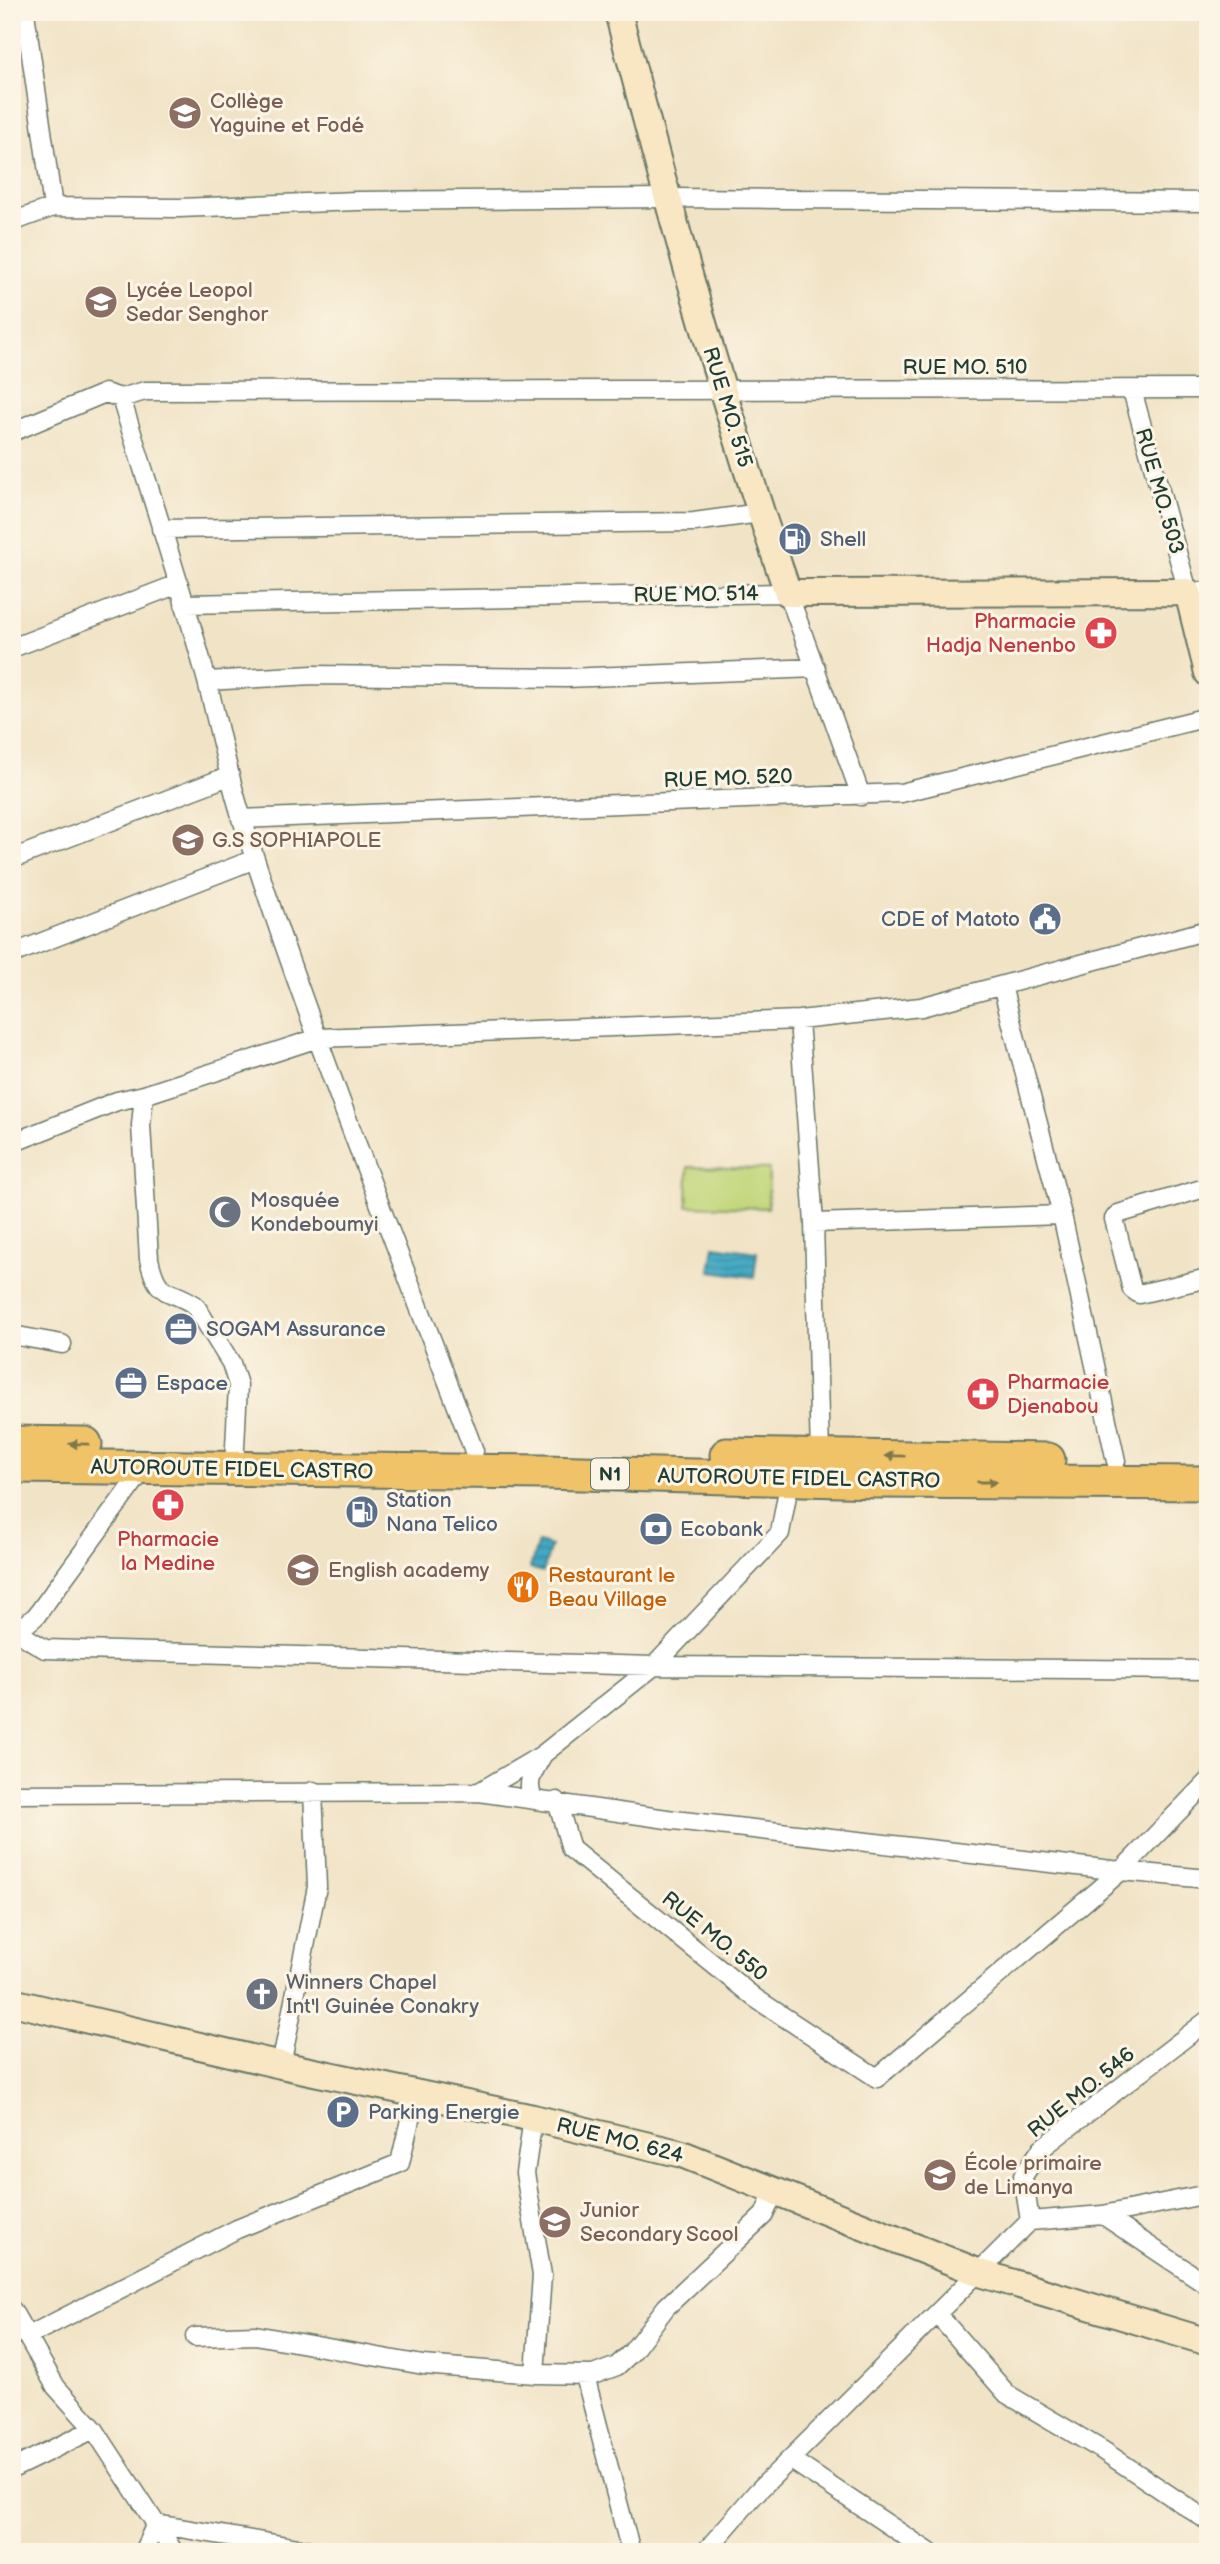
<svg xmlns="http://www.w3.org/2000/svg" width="1220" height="2564" font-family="'Balsamiq Sans',sans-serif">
<defs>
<pattern id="water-rules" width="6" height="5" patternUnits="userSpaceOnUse" patternTransform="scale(1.75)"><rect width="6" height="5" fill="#43a9c3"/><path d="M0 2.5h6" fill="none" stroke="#378b9f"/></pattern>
</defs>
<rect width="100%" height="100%" fill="#fcf5e5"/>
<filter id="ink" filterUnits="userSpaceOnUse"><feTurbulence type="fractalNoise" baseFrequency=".0143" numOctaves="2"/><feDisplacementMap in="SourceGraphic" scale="14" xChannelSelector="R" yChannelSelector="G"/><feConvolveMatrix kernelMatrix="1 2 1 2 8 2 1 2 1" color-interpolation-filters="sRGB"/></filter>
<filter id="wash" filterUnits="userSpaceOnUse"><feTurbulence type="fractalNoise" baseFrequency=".00686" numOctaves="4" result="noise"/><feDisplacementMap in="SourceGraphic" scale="28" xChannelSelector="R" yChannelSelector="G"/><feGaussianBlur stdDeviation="1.57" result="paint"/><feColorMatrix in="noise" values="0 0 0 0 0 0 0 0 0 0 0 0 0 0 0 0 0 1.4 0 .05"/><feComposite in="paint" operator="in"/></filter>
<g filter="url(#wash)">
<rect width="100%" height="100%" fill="#f1e3c6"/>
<path fill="#c1d679" stroke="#708a56" stroke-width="2" d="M688 1167 769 1169 768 1208 687 1206Z"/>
<path fill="url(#water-rules)" stroke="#31737c" stroke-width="2" d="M714 1246 757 1252 754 1277 710 1271Z
M538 1542 551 1546 543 1572 530 1568Z"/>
</g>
<g filter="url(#ink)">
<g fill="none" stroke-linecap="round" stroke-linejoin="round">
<defs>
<path id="street" d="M53 207 179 208 357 201 667 198 1208 202
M12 222 53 207 25 13
M1132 390 1188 592 1208 591
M121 398 145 391 1208 389
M12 432 105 393 121 398C150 492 181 586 207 681 219 728 228 776 243 822 311 1034 395 1242 474 1451
M161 529 694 522 760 513
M184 604 788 593 861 796
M12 648 178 584
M207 681 313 675 566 678 816 668
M241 819 901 793 1208 717
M12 859 229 776
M12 954 255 859
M1002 986 1062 1215 1116 1461
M799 1020 814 1223 820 1456
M12 1143 117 1101 144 1095
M1208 1187 1118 1214 1114 1219 1132 1289 1139 1294 1208 1278
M814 1223 1062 1215
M12 1335 62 1344
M234 1468 238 1385 231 1363 195 1305C167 1287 158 1299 149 1259L141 1125 144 1095 318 1038 799 1020 921 1007 1208 930
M17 1632 45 1649 654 1666 1208 1670
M12 1636 36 1616 145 1467
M479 1792 674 1820 1121 1871 1208 1879
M12 1794 479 1792 542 1755 654 1666 780 1533 790 1479
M533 1798C525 1782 534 1771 542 1756
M557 1801 571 1849 755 1998 877 2078 1121 1871 1208 1781
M281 2065 317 1887 313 1791
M533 2118 525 2173 542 2275 535 2374
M1103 2215 1208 2285
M1030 2221 1023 2176 1042 2148 1208 2020
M12 2310 56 2387 94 2429 156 2524 322 2552
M937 2314 1007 2394 1102 2450 1208 2521
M28 2336 237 2229 400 2163 416 2094
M195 2337 255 2335 423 2365 535 2374 593 2375 617 2366 632 2352 666 2307 764 2215 775 2190
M585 2376 631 2552
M790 2459 929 2552
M12 2469 94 2429
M143 2552 156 2524 174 2552
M705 2552 756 2493 1030 2221 1103 2215 1208 2194"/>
<path id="secondary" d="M618 12C669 207 722 402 788 593L1188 592 1208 673
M12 2002 281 2065 533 2118 682 2154 980 2273 1208 2342"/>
<path id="highway" d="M12 1443 85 1444
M727 1455 1048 1460
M12 1466 544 1472 879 1481 1208 1483"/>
</defs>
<use href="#street" stroke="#687767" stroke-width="21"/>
<use href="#secondary" stroke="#687767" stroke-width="30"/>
<use href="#highway" stroke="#687767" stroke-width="37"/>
<use href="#street" stroke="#fff" stroke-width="18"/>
<use href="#secondary" stroke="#f9e7c3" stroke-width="26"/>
<use href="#highway" stroke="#f1c369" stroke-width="33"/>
</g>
<defs><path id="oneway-solid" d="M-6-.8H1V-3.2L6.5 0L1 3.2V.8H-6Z" transform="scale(1.75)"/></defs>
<g fill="#7d794c">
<use href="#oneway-solid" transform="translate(79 1444) rotate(-179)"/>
<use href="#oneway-solid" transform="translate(895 1456) rotate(-179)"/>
<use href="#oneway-solid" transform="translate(987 1482)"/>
</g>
</g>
<defs>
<symbol id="school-disc" viewBox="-11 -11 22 22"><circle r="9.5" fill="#8d6e63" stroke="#fcf5e5"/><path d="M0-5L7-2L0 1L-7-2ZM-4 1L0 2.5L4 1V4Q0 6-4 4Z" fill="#fff"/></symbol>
<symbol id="fuel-disc" viewBox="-11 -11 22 22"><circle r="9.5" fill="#5c6f8a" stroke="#fcf5e5"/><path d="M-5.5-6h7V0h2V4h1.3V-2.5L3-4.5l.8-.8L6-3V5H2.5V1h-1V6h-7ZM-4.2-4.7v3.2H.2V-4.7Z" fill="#fff"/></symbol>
<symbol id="pharmacy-disc" viewBox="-11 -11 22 22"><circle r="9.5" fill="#e0444e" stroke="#fcf5e5"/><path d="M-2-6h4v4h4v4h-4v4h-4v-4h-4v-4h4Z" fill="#fff"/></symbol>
<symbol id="civic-disc" viewBox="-11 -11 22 22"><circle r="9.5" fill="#5c6f8a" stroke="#fcf5e5"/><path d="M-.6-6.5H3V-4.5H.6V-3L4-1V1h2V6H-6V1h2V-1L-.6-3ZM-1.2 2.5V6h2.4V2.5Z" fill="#fff"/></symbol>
<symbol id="mosque-disc" viewBox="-11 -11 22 22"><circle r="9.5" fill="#6b7280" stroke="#fcf5e5"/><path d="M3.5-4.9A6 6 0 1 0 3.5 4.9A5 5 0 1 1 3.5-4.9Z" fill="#fff"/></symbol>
<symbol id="office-disc" viewBox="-11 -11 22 22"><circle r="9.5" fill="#5c6f8a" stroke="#fcf5e5"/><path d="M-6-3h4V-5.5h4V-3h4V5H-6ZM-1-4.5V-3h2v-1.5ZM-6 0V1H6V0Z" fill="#fff"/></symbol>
<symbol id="bank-disc" viewBox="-11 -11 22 22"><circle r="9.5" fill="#5c6f8a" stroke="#fcf5e5"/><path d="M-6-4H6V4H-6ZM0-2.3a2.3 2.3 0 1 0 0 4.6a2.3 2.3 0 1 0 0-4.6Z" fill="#fff"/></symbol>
<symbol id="restaurant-disc" viewBox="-11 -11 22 22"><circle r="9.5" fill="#e8710a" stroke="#fcf5e5"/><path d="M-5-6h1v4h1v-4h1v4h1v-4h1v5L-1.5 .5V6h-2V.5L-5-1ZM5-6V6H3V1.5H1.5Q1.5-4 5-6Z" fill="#fff"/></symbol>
<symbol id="church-disc" viewBox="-11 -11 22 22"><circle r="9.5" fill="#6b7280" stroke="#fcf5e5"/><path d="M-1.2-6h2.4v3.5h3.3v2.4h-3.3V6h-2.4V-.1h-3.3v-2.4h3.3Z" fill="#fff"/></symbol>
<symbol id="parking-disc" viewBox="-11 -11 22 22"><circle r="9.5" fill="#5c6f8a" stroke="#fcf5e5"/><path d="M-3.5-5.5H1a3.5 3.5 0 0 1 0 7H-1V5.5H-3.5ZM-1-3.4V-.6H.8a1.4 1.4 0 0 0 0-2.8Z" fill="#fff"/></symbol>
</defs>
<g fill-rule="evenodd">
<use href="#school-disc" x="166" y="94" width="38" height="38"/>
<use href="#school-disc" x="82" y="283" width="38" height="38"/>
<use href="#fuel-disc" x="776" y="520" width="38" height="38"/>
<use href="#pharmacy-disc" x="1082" y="614" width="38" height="38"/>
<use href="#school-disc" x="169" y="821" width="38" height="38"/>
<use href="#civic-disc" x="1026" y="900" width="38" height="38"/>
<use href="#mosque-disc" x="206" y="1193" width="38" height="38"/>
<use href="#office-disc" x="162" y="1310" width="38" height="38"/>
<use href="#office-disc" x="112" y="1364" width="38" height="38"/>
<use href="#pharmacy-disc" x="964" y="1375" width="38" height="38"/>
<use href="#pharmacy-disc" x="149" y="1486" width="38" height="38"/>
<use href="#fuel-disc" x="343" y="1493" width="38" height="38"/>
<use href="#bank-disc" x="637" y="1510" width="38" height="38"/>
<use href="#school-disc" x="284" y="1551" width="38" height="38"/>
<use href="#restaurant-disc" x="504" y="1568" width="38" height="38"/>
<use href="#church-disc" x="243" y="1975" width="38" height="38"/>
<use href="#parking-disc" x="324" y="2093" width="38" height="38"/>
<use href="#school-disc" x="921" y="2156" width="38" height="38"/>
<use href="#school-disc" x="536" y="2203" width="38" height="38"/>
</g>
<g text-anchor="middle" stroke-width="6" stroke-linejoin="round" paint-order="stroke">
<rect fill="#fcf5e5" stroke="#617469" stroke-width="2" x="591" y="1458.5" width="38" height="31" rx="5"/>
<g font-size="19" font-weight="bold" fill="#1f3d34">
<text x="610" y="1481">N1</text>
</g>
<g font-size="21" fill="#785e54" stroke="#fcf5e5" text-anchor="start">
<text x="210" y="108">Collège<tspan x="210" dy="24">Yaguine et Fodé</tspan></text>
<text x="126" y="297">Lycée Leopol<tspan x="126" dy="24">Sedar Senghor</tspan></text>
<text x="212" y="847">G.S SOPHIAPOLE</text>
<text x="328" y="1577">English academy</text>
<text x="964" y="2170">École primaire<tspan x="964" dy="24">de Limanya</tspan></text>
<text x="580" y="2217">Junior<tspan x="580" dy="24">Secondary Scool</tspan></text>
</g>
<g font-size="21" fill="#1f3d34" stroke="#fcf5e5">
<text x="965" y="374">RUE MO. 510</text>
<text transform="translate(728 407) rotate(73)" y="7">RUE MO. 515</text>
<text transform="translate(1160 491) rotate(74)" y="7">RUE MO. 503</text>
<text transform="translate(696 594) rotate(-1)" y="7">RUE MO. 514</text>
<text transform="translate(728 778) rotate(-2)" y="7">RUE MO. 520</text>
<text transform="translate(232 1469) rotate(1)" y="7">AUTOROUTE FIDEL CASTRO</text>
<text transform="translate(799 1478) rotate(1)" y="7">AUTOROUTE FIDEL CASTRO</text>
<text transform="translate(715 1936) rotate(39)" y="7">RUE MO. 550</text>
<text transform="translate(1081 2092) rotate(-39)" y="7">RUE MO. 546</text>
<text transform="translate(620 2140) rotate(14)" y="7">RUE MO. 624</text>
</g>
<g font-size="21" fill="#4e5e75" stroke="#fcf5e5" text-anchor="start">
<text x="820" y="546">Shell</text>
<text x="1020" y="926" text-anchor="end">CDE of Matoto</text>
<text x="206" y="1336">SOGAM Assurance</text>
<text x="156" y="1390">Espace</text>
<text x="386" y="1507">Station<tspan x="386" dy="24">Nana Telico</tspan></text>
<text x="680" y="1536">Ecobank</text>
<text x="368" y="2119">Parking Energie</text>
</g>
<g font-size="21" fill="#be3a42" stroke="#fcf5e5" text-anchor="end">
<text x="1076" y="628">Pharmacie<tspan x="1076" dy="24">Hadja Nenenbo</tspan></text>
<text x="1007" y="1389" text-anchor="start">Pharmacie<tspan x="1007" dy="24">Djenabou</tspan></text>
<text x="168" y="1546" text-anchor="middle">Pharmacie<tspan x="168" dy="24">la Medine</tspan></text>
</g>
<g font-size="21" fill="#5b616d" stroke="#fcf5e5" text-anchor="start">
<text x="250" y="1207">Mosquée<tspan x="250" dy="24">Kondeboumyi</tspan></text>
<text x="286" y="1989">Winners Chapel<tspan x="286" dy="24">Int'l Guinée Conakry</tspan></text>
</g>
<g font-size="21" fill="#c56008" stroke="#fcf5e5" text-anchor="start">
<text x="548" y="1582">Restaurant le<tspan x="548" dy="24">Beau Village</tspan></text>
</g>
</g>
<rect width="1220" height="2564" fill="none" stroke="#fcf5e5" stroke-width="42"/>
</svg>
